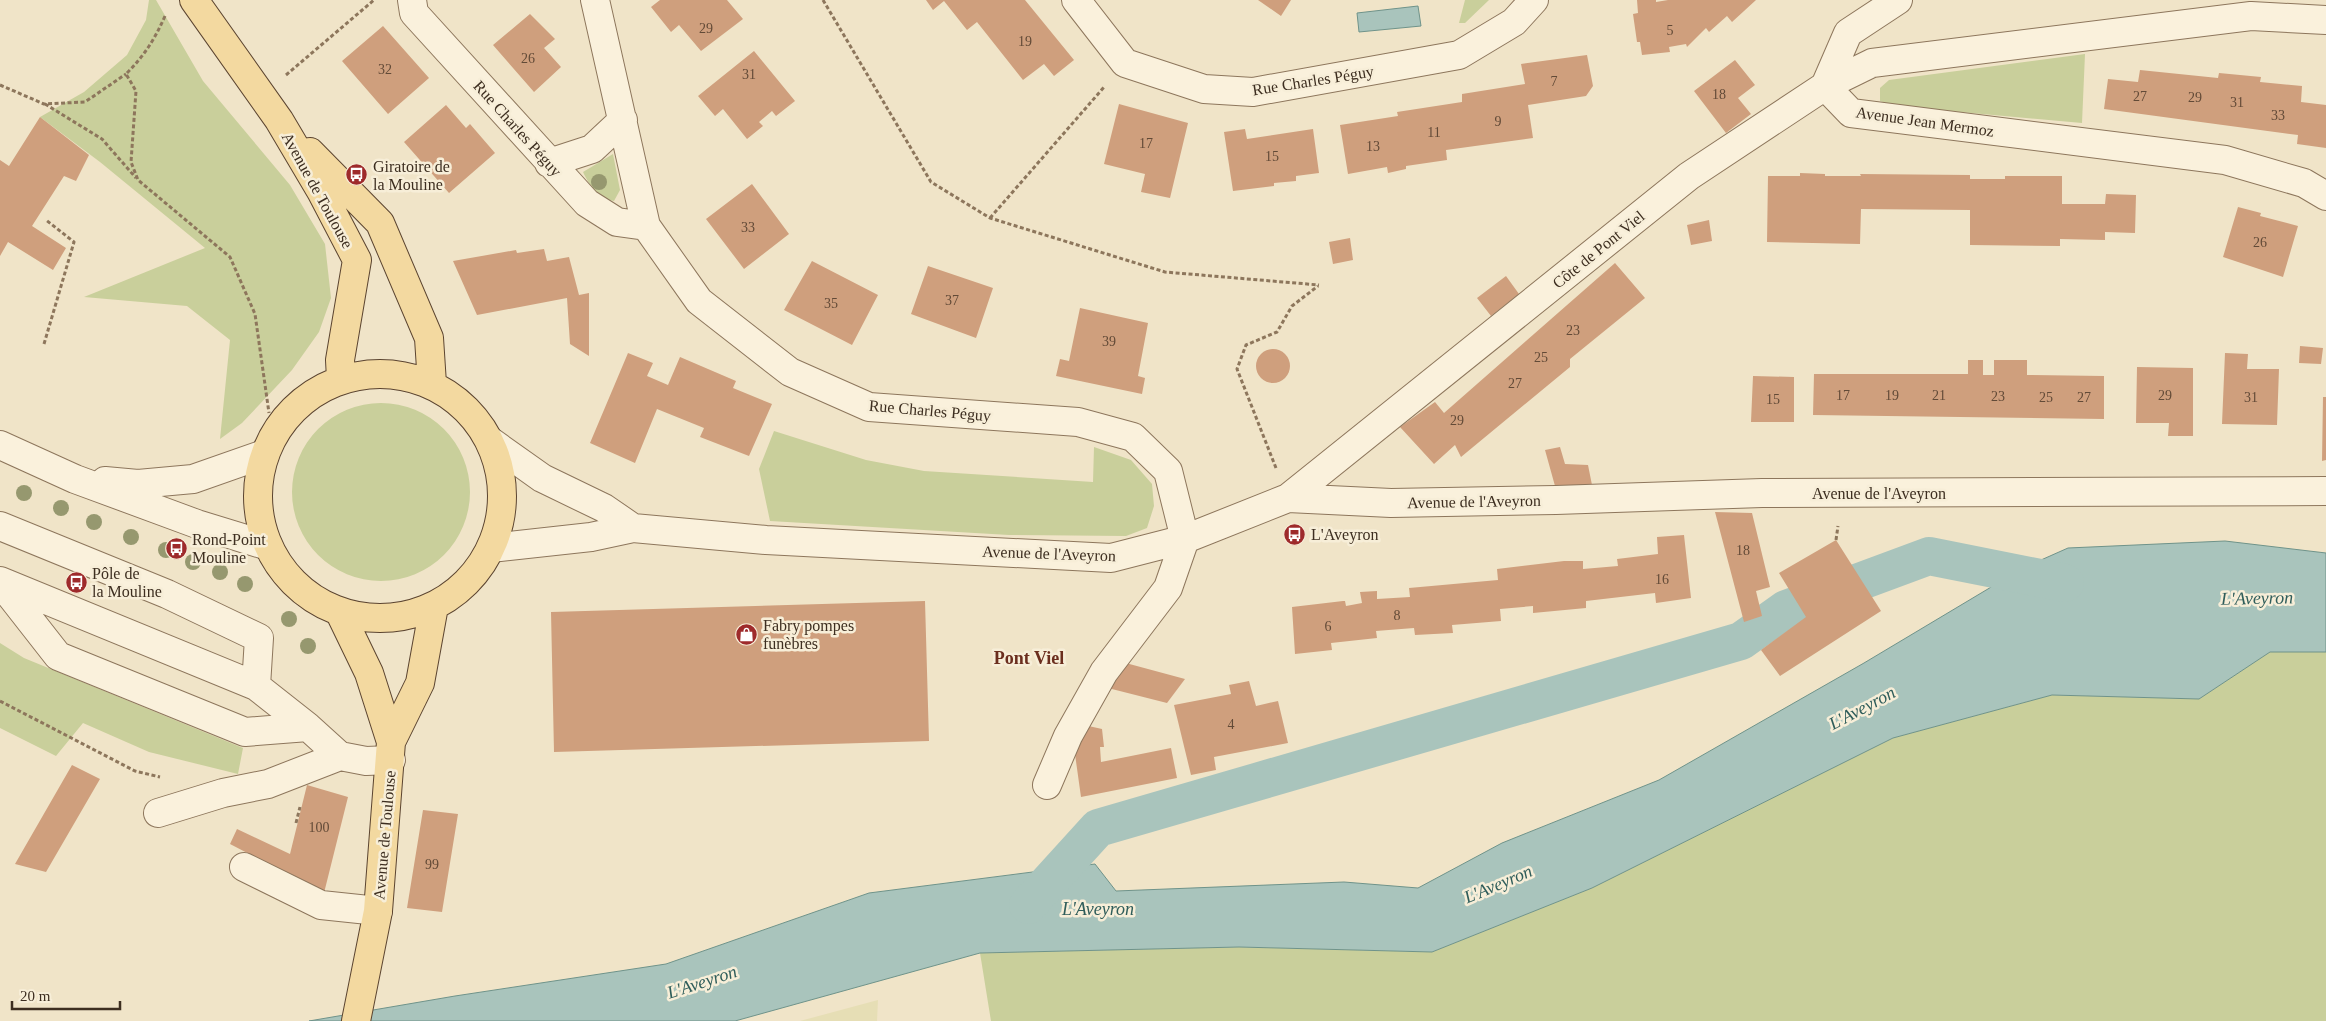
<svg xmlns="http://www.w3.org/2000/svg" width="2326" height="1021" font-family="Georgia,serif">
<rect width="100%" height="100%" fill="#f0e4c8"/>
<path fill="#e6deb5" d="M878 1000 877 1021H800Z"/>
<path fill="#c9cf9b" d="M149 0H156L203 81 290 185 325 244 331 298 319 332 292 370 242 423 220 439 230 340 187 306 84 297 205 248 100 162 40 117 84 92 127 55 146 20Z
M1465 0H1489L1465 23H1459Z
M2085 54 2082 123 1895 106 1880 101V88L1889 80Z
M613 154 620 190 614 201C596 197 591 188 583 172Z
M292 492a89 89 0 1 1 178 0a89 89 0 1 1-178 0Z
M774 431 866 460 924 471 1093 482 1094 447 1131 460 1152 484 1154 506 1147 528 1126 536 1009 535 770 521 759 469Z
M0 643 24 658 243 748 238 774 149 752 83 723 56 756 0 728Z
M2326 651V1021H991L980 953 1239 947 1432 952 1592 888 1893 738 2052 695 2199 699 2270 652Z"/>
<path fill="#a9c4bc" stroke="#6f938a" d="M1418 6 1421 26 1359 32 1357 13Z
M2225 541 2326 553V652H2270L2199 699 2052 695 1893 738 1592 888 1432 952 1239 947 980 953 735 1021H309L455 996 666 964 869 893 1095 864 1116 891 1344 882 1418 888 1502 843 1659 780 1864 663 2023 568 2068 548Z"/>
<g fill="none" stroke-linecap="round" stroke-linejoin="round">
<path stroke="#a9c4bc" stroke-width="38" d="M1028 905 1098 828 1741 641 1786 609 1929 556 2065 583"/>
</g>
<path fill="#cf9f7d" d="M660 0H727L743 19 701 51 679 25 671 32 651 7Z
M926 0H1025L1074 60 1054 76 1044 64 1023 80 977 22 967 30 944 1 933 10Z
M1258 0H1291L1281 16Z
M1637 0H1656V2L1668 0H1756L1732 22 1727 16 1709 32 1706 28 1687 47 1686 44 1669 47 1670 52 1642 55 1640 42H1637L1633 14 1638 13Z
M530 14 555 39 544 48 561 67 534 92 493 45Z
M383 26 429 78 388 114 342 61Z
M754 51 795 101 776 116 772 111 759 122 763 126 747 139 723 109 715 116 698 96Z
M1587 55 1593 86 1586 96 1528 105 1533 138 1446 150 1447 160 1406 166V169L1388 173 1387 167 1348 174 1340 125 1398 116 1397 112 1462 102V94L1525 84 1521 64Z
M1735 60 1755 85 1738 98 1751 114 1726 133 1694 91Z
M2140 70 2218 78 2219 73 2261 77 2260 82 2302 86 2301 102 2326 105V148L2297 144 2298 135 2104 109 2108 79 2138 82Z
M1119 104 1188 123 1170 198 1141 192 1145 174 1104 164Z
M446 105 466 128 470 124 495 153 449 193 404 142Z
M40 117 89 155 76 181 64 176 32 226 66 248 53 270 8 242 0 256V160L9 166Z
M1245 129 1247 139 1313 129 1319 173 1296 176V181L1274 183V186L1233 191 1224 132Z
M1800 173 1825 174V176H1861L1860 174 1970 175V179H2005V176H2062V204H2105L2106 194 2136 195 2135 233 2105 232V240L2060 239V246L1970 245V210L1861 209 1860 244 1767 242 1768 176H1800Z
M752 184 789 234 744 269 706 219Z
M2238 207 2261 213 2260 216 2298 226 2283 277 2223 257Z
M1709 220 1712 241 1691 245 1687 225Z
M1350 238 1353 260 1333 264 1329 242Z
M544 249 547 261 569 257 579 295 589 293V356L570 344 567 298 477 315 453 261 516 250 517 253Z
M812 261 878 295 852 345 784 310Z
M1615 263 1645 298 1570 359V367L1461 457 1455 445 1434 464 1400 427 1435 402 1444 413Z
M928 266 993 288 976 338 911 314Z
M1506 276 1519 294 1491 316 1477 298Z
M1080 308 1148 323 1138 376 1145 378 1142 394 1056 376 1060 359 1069 361Z
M2300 346 2323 348 2321 364 2299 363Z
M1256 366a17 17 0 1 1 34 0a17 17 0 1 1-34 0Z
M628 353 653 363 647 376 668 385 680 357 736 381 733 388 772 404 749 456 700 437 704 428 657 409 635 463 590 443Z
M2225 353 2248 354 2247 369H2279L2277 425 2222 424Z
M1968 360H1983V375H1994V360H2027V375L2104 376V419L1813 415 1814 374H1968Z
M2137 367 2193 368V436H2168L2169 423H2136Z
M1753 376 1794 377V422H1751Z
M2323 397H2326V460L2322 461Z
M1560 447 1565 464 1588 465 1592 485 1555 486 1545 450Z
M1715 512 1752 513 1770 587 1756 591 1762 616 1744 622Z
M1684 535 1691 598 1656 603 1655 593 1586 601V608L1533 613V606L1500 609 1501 621 1452 625 1453 633 1415 635 1414 628 1376 631 1377 638 1331 643 1332 650 1295 654 1292 607 1343 601H1345L1346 606 1362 603 1360 592 1377 591V599L1410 597 1409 588 1498 580 1497 569 1564 561H1583V569L1618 566 1617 559 1658 554 1657 537Z
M1836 540 1881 611 1780 676 1761 650 1806 617 1779 573Z
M925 601 929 741 554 752 551 612Z
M1122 662 1185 679 1167 703 1104 687Z
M1249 681 1256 706 1278 701 1288 743 1214 757 1216 770 1191 775 1174 705 1231 694 1229 685Z
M1084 725 1102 729 1104 747H1100L1101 762 1171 748 1177 778 1081 797 1074 747Z
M72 765 100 779 46 872 15 864Z
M307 785 348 797 324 893 230 844 237 829 290 854Z
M423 810 458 814 442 912 407 908Z"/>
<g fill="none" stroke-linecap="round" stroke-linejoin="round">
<defs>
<path id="minor" d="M412 0 414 13 587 203 617 222 646 226
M595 0 646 226 699 301 790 372 869 407 1078 422 1133 437 1168 471 1185 539 1168 588 1104 672 1068 736 1047 785
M1076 0 1125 63 1204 89 1253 92 1459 55 1514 22 1534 0
M1825 86 1851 113 2225 160 2304 183 2326 196
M1825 86 1848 33 1898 0
M549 163 592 149 623 120
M490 441 542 478 604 508 633 528
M0 445 75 479 197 524 268 546
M105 481 138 484 193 479 264 454
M1288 498 1689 176 1825 86 1872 63 2251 16 2326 20
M0 526 167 594 259 638 256 686
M491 548 591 537 633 528 766 540 1111 558 1185 539 1288 498 1391 503 1556 500 1762 493 2326 491
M0 581 256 686 308 727
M0 582 58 656 245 732 308 727 340 756 366 761 391 760
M158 813 223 793 268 784 340 756
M244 867 321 905 378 911"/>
<path id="major" d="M194 0 279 120 321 191 357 260 340 360 341 379
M310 152 380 223 429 338 432 384
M258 496a122 122 0 1 1 244 0a122 122 0 1 1-244 0Z
M339 611 369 673 391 742 378 911 356 1021
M391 742 420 683 434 606"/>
</defs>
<use href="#minor" stroke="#8d765c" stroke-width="30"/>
<use href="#major" stroke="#5b4430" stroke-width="30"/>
<path stroke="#8d765c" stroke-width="3" stroke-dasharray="4 2.5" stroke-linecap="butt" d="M823 0 931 182 990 218 1165 272 1319 285
M165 16C155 39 144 56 126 74L136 91 131 162 138 180 230 257 255 314 269 413
M286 75 374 0
M0 85 44 104 85 102 126 74
M45 104 102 139 136 178
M990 218 1105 86
M44 344 74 242 46 220
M1276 468 1237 369 1246 345 1277 332 1292 306 1318 286
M1836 540 1838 526
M0 701 135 771 160 777
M296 823 300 807"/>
<use href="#minor" stroke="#faf1dc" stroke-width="28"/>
<use href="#major" stroke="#f3d9a0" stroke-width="28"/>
</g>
<g fill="#96986f">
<circle cx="599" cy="182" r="8"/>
<circle cx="24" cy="493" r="8"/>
<circle cx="61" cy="508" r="8"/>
<circle cx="94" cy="522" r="8"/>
<circle cx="131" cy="537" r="8"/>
<circle cx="166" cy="550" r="8"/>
<circle cx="193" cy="562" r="8"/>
<circle cx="220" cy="572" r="8"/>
<circle cx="245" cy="584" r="8"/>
<circle cx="289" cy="619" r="8"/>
<circle cx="308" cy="646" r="8"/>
</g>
<defs>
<symbol id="bus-disc" viewBox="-11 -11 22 22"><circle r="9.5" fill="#9e2a2b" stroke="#f7eed8"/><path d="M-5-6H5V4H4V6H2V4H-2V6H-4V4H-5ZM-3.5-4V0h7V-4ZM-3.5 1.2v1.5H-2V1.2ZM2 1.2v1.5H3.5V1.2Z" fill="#fff"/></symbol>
<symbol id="shop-disc" viewBox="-11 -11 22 22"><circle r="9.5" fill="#9e2a2b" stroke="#f7eed8"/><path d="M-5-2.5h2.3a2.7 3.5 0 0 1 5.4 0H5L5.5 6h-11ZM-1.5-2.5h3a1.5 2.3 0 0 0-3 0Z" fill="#fff"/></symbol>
</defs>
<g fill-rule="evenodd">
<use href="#bus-disc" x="344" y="162" width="25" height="25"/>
<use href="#bus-disc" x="1282" y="522" width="25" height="25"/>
<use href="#bus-disc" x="164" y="536" width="25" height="25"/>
<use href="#bus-disc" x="64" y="570" width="25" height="25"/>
<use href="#shop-disc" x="734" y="622" width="25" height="25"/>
</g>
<g text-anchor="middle" stroke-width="5" stroke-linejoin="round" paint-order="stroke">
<g font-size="14" fill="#624a37">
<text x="706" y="33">29</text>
<text x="1670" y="35">5</text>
<text x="1025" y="46">19</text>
<text x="528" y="63">26</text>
<text x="385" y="74">32</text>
<text x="749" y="79">31</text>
<text x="1554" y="86">7</text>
<text x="1719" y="99">18</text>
<text x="2140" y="101">27</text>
<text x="2195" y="102">29</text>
<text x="2237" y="107">31</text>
<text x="2278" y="120">33</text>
<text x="1498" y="126">9</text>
<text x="1434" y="137">11</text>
<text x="1146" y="148">17</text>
<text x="1373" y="151">13</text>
<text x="1272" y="161">15</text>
<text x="748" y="232">33</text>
<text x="2260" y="247">26</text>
<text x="952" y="305">37</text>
<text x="831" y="308">35</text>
<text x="1573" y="335">23</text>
<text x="1109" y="346">39</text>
<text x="1541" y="362">25</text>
<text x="1515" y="388">27</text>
<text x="1843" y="400">17</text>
<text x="1892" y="400">19</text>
<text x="1939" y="400">21</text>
<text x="2165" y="400">29</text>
<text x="1998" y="401">23</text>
<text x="2046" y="402">25</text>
<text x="2084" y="402">27</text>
<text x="2251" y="402">31</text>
<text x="1773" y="404">15</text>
<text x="1457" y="425">29</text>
<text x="1743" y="555">18</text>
<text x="1662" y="584">16</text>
<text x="1397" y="620">8</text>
<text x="1328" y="631">6</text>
<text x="1231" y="729">4</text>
<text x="319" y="832">100</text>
<text x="432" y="869">99</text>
</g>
<g font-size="16" fill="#3d2e20" stroke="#f7eed8">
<text transform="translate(1313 80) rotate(-9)" y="6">Rue Charles Péguy</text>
<text transform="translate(1925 121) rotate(8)" y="6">Avenue Jean Mermoz</text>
<text transform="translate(518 128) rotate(48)" y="6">Rue Charles Péguy</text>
<text transform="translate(318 190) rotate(61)" y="6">Avenue de Toulouse</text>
<text transform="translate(1598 249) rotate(-39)" y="6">Côte de Pont Viel</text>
<text transform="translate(930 410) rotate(5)" y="6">Rue Charles Péguy</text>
<text x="1879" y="499">Avenue de l'Aveyron</text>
<text transform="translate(1474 501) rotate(-1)" y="6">Avenue de l'Aveyron</text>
<text transform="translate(1049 553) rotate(2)" y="6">Avenue de l'Aveyron</text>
<text transform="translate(384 835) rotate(-85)" y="6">Avenue de Toulouse</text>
</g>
<g font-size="16" fill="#3d2e20" stroke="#f7eed8" text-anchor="start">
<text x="373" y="172">Giratoire de<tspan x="373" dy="18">la Mouline</tspan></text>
<text x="1311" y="540">L'Aveyron</text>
<text x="192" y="545">Rond-Point<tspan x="192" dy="18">Mouline</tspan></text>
<text x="92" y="579">Pôle de<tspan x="92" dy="18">la Mouline</tspan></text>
<text x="763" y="631">Fabry pompes<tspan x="763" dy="18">funèbres</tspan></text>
</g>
<g font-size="18" font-style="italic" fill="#2f5d5a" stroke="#f7eed8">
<text transform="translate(2257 598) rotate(-1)" y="6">L'Aveyron</text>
<text transform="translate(1862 708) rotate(-28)" y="6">L'Aveyron</text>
<text transform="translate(1498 884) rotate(-23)" y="6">L'Aveyron</text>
<text x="1098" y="915">L'Aveyron</text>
<text transform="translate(702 982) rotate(-18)" y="6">L'Aveyron</text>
</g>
<g font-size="18" font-weight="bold" fill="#6b2e1e" stroke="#f7eed8">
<text x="1029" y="664">Pont Viel</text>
</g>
</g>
<path d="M12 1001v8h108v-8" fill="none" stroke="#3d2e20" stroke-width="2.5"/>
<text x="20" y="1001" font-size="15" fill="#3d2e20" stroke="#f7eed8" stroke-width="4" paint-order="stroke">20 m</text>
</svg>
